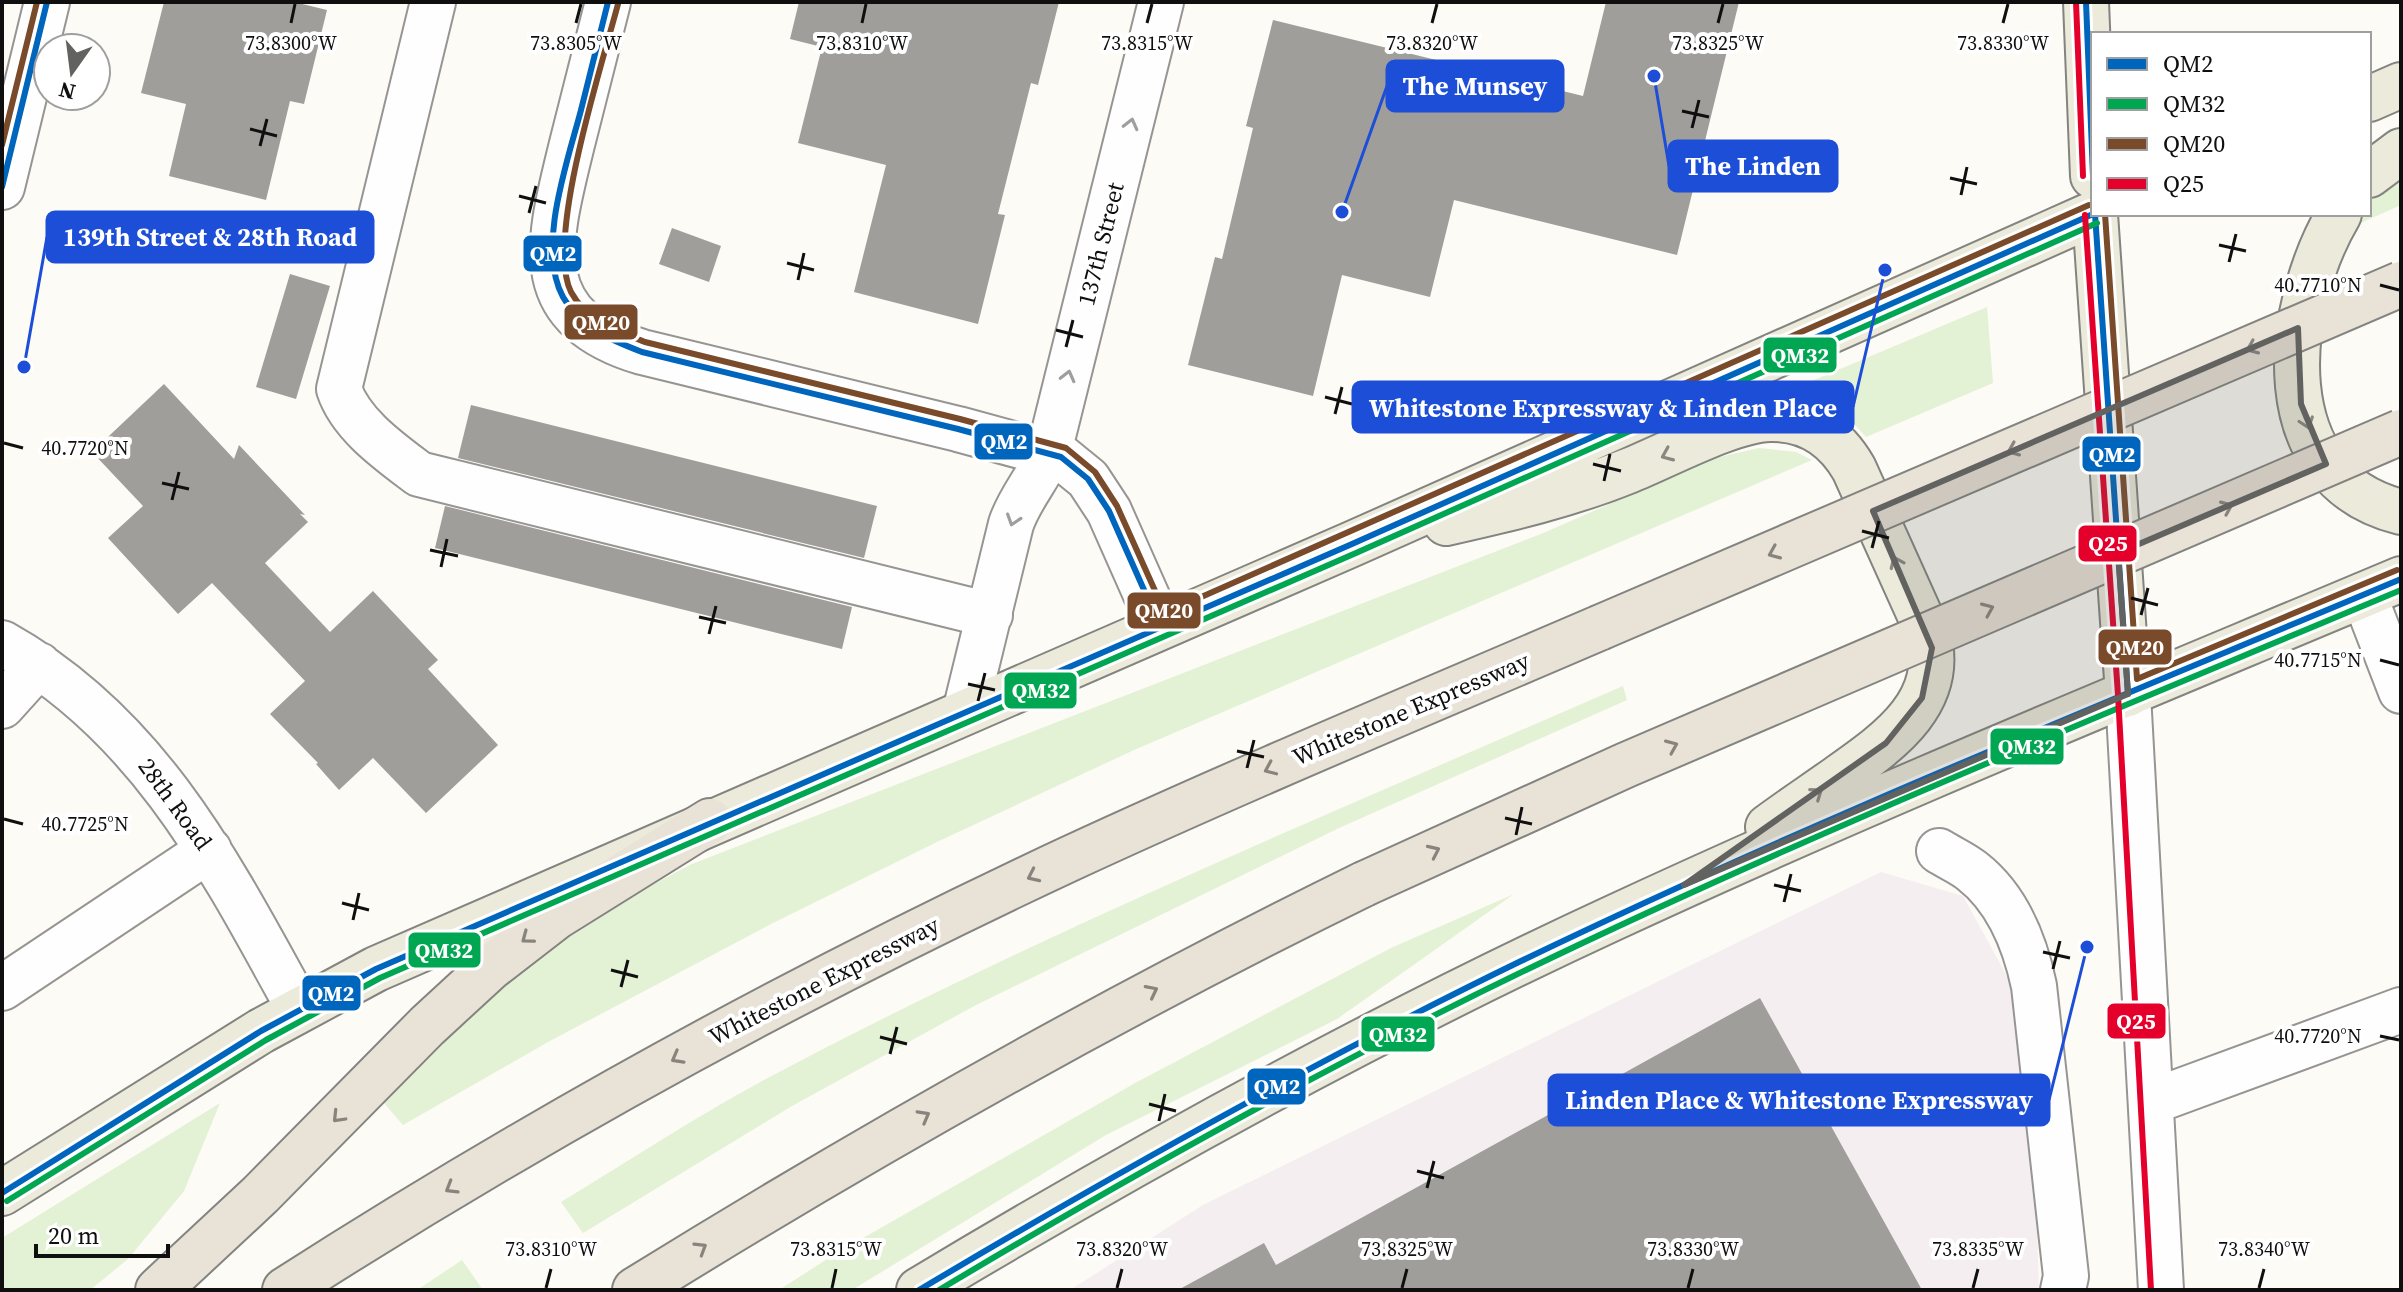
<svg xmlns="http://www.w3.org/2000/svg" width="2403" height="1292" font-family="'Source Serif 4',serif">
<rect width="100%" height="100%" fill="#fcfbf5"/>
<path fill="#f4eef1" d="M1881 872 1963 896 2030 1018 2039 1290H1070L1203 1205Z"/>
<path fill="#e3f1d5" d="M2401 173V205L2345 230 2358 214H2369V201Z
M1987 307 1993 383 1866 437 1841 409 1800 386Z
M1759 448 1796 452 1812 460 1134 750 939 841 775 922 548 1042 403 1125 384 1103 487 993 597 914 692 864 1541 534 1715 458Z
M1623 686 1627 700 1339 828 976 1005 792 1106 583 1233 561 1202C629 1161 695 1117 764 1080 1042 932 1334 812 1623 686Z
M1514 894 1337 1019 1106 1135 852 1290H779L835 1254 1137 1082 1391 948Z
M220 1103 184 1191 128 1259 90 1290H2V1238Z
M462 1260 483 1290H417Z"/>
<path fill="#a09e9a" d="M164 2H294L327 10 304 104 290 101 266 200 169 176 186 104 141 93Z
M799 2H1059L1038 85 1031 83 998 214 1005 215 978 324 854 292 886 165 798 143 822 47 790 39Z
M1606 2H1739L1677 255 1454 200 1430 297 1342 275 1313 396 1188 365 1215 257 1222 259 1253 128 1246 126 1273 20 1583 96Z
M672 228 721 246 709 282 659 264Z
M290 274 330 286 296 399 256 387Z
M164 384 234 459 239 445 305 515 300 514 308 522 265 563 330 632 373 591 438 660 428 669 498 745 426 813 373 758 339 790 316 764 318 763 270 714 305 681 212 583 178 614 108 538 143 506 92 452Z
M471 405 877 506 864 558 458 458Z
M445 506 852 607 842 649 435 548Z
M1760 998 1922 1290H1178L1264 1243 1276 1265Z"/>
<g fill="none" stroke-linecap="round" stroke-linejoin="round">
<defs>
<path id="minor" d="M433 2 339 389C351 425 390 452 419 474L990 615
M608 2C596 49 584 97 572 144 549 239 524 317 642 352L958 429 1061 457 1088 479 1109 511 1160 626
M2 187 47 2
M2364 595 2401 691
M2 643C149 725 221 867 299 1009
M2128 694 2161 1290
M2 706 39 665
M965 712 1011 524C1020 497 1039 478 1049 452L1161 2
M1939 851C1950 858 1962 863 1972 871 2008 899 2025 943 2034 986L2066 1276 2063 1290
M2 988 209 850
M2151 1102 2401 1010"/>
<path id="major" d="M2086 2 2093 176
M2369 99 2401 85
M2369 175 2401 151
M2095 214 2128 694
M2339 214C2283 309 2265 478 2401 512
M1446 523C1508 509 1569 495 1628 471 1666 456 1731 420 1770 419 1808 418 1836 437 1854 469L1927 631C1948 701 1890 741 1839 777 1815 794 1791 810 1768 827
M2 1193 261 1031 376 969 1352 544 2093 214
M919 1290C1144 1155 1373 1029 1611 919 1871 798 2137 690 2401 579"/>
<path id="highway" d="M158 1290 260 1195 427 1026 490 968 556 917 710 821
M285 1290C536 1129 799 985 1069 859 1244 778 1422 704 1599 628
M635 1290C872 1143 1113 1007 1364 884"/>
</defs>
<use href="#minor" stroke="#969593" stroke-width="48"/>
<use href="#major" stroke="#838380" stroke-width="48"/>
<use href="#highway" stroke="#838380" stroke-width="48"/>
<use href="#minor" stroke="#fffefe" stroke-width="44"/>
<use href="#major" stroke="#eceadb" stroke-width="44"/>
<use href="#highway" stroke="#e9e2d7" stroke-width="44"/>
<defs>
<path id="highway-bridge" d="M1599 628 2401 284
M1364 884 1626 765 2401 432"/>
</defs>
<use href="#highway-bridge" stroke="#838380" stroke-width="48" stroke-linecap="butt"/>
<use href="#highway-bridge" stroke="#e9e2d7" stroke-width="44"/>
<defs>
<path id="bus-1" d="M608 2C599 38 590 74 581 110 568 160 536 248 563 297 580 328 611 340 642 352L958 429 1061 457 1088 479 1109 511 1160 626
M2086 2 2093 176
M2 187 47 2
M2095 214 2128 694
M2 1193 261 1031 376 969 1352 544 2093 214
M919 1290C1116 1173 1315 1061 1521 961 1809 822 2106 703 2401 579"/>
<path id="bus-2" d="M7 1201 266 1040 380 978 1356 553 2097 223
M939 1290C1130 1176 1325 1067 1526 970 1812 832 2108 713 2401 590"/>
<path id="bus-3" d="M618 4C602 65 545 240 571 292 586 320 617 331 645 342L960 419 1066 448 1095 472 1117 506 1165 613 2089 205
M2 145 37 2
M2105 214 2137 679 2397 570"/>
<path id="bus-4" d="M2076 2 2083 176
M2085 215 2118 695 2151 1290"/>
</defs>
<use href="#bus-1" stroke="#fff" stroke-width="12"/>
<use href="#bus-2" stroke="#fff" stroke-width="12"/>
<use href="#bus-3" stroke="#fff" stroke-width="12"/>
<use href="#bus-4" stroke="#fff" stroke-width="12"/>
<use href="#bus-1" stroke="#0065bd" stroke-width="6"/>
<use href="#bus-2" stroke="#00a651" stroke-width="6"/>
<use href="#bus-3" stroke="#7a4b2a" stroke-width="6"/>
<use href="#bus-4" stroke="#e4002b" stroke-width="6"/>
</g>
<defs><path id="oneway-chevron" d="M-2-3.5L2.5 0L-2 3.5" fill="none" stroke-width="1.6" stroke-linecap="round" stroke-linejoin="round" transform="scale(2)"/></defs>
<g stroke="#9f9e9e">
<use href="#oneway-chevron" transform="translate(1131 124) rotate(-76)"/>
<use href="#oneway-chevron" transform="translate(1068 376) rotate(-76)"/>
<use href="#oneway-chevron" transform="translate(1013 520) rotate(108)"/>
</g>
<g stroke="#87837d">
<use href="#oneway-chevron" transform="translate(2252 348) rotate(157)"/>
<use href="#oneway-chevron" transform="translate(2013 450) rotate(157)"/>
<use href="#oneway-chevron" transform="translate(2227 507) rotate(-23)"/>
<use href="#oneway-chevron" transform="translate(1774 553) rotate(157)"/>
<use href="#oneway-chevron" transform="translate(1988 609) rotate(-23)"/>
<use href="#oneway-chevron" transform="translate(1672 746) rotate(-23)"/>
<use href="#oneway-chevron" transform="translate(1270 769) rotate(156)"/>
<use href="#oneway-chevron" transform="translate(1434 851) rotate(-25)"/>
<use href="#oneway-chevron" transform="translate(1033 876) rotate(155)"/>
<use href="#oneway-chevron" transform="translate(527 938) rotate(143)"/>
<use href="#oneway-chevron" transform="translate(1152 991) rotate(-27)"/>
<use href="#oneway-chevron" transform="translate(677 1058) rotate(151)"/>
<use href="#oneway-chevron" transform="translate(924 1116) rotate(-29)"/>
<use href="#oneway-chevron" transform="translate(338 1117) rotate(134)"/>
<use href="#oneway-chevron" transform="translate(451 1188) rotate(149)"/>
<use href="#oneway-chevron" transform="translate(701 1248) rotate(-32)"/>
</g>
<g stroke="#89877f">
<use href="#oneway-chevron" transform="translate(2307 423) rotate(71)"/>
<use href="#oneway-chevron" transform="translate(1667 455) rotate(157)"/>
<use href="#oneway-chevron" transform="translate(1896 562) rotate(-114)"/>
<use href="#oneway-chevron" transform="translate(1817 793) rotate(-35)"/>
</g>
<path fill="#626260" fill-opacity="0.2" stroke="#626260" stroke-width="6" stroke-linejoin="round" d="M2298 328 2301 404 2326 464 2118 553 2128 694 1684 885 1886 743 1922 698 1932 648 1873 511Z"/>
<path fill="none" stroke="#0f0f0f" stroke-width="3" d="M291 23 295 4M576 23 581 4M862 23 866 4M1147 23 1152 4M1432 23 1437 4M1718 23 1723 4M2003 23 2008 4M1682 111 1709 117M1692 128 1699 100M250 129 277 136M260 146 267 119M1950 178 1977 184M1961 195 1967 167M519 196 546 203M529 213 536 186M2219 245 2246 251M2229 262 2236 234M787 263 814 270M798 280 804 253M2380 285 2399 290M1056 330 1083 337M1066 347 1073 320M1325 397 1352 404M1335 414 1342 387M4 443 23 448M1593 464 1621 471M1604 481 1610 454M162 483 189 489M172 500 179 472M1862 531 1889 538M1872 548 1879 521M430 550 458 556M441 567 447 539M2131 598 2158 605M2141 615 2148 588M699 617 726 623M709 634 716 606M2380 660 2399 665M968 684 995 690M978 701 985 673M1237 751 1264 757M1247 768 1254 740M1505 818 1532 824M4 819 23 824M1516 835 1522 807M1774 885 1801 891M1784 902 1791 874M342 903 369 910M353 920 359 893M2043 952 2070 958M2053 969 2060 941M611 970 638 977M621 987 628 960M2380 1036 2399 1040M880 1037 907 1044M890 1054 897 1027M1149 1104 1176 1111M1159 1121 1165 1094M1417 1171 1444 1178M1427 1188 1434 1161M546 1288 551 1269M832 1288 836 1269M1117 1288 1122 1269M1402 1288 1407 1269M1688 1288 1693 1269M1973 1288 1978 1269M2259 1288 2264 1269"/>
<g text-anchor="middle" stroke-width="8" stroke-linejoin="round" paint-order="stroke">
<g font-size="24" fill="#0f0f0f" stroke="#fff">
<text transform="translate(1101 244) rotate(-76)" y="8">137th Street</text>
<text transform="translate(1411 709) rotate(-23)" y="8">Whitestone Expressway</text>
<text transform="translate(175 804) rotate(54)" y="8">28th Road</text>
<text transform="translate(824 981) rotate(-27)" y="8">Whitestone Expressway</text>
</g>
</g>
<g font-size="20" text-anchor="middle" fill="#0f0f0f" stroke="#fff" stroke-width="8" stroke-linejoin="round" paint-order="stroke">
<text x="291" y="50">73.8300°W</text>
<text x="576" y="50">73.8305°W</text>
<text x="862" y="50">73.8310°W</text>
<text x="1147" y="50">73.8315°W</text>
<text x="1432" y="50">73.8320°W</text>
<text x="1718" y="50">73.8325°W</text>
<text x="2003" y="50">73.8330°W</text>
<text x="2318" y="292">40.7710°N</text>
<text x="85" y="455">40.7720°N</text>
<text x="2318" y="667">40.7715°N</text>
<text x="85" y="831">40.7725°N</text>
<text x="2318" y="1043">40.7720°N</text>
<text x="551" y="1256">73.8310°W</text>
<text x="836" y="1256">73.8315°W</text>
<text x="1122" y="1256">73.8320°W</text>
<text x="1407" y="1256">73.8325°W</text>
<text x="1693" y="1256">73.8330°W</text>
<text x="1978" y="1256">73.8335°W</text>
<text x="2264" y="1256">73.8340°W</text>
</g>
<path fill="none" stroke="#1d4ed8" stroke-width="3" d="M1342 212L1387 86M1654 76L1669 166M24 367L47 237M1885 270L1853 407M2087 947L2049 1100"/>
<g fill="#1d4ed8" stroke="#fff" stroke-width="3">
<circle cx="1342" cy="212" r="8"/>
<circle cx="1654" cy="76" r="8"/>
<circle cx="24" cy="367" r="8"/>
<circle cx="1885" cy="270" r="8"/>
<circle cx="2087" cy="947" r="8"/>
</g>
<g fill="#1d4ed8" stroke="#1d4ed8" stroke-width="3">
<rect x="1387" y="61" width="176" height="50" rx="8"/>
<rect x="1669" y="141" width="168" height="50" rx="8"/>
<rect x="47" y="212" width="326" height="50" rx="8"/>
<rect x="1353" y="382" width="500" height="50" rx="8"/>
<rect x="1549" y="1075" width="500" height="50" rx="8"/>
</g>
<g font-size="26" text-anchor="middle" font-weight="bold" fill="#fff">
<text x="1475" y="95">The Munsey</text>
<text x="1753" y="175">The Linden</text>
<text x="210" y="246">139th Street &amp; 28th Road</text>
<text x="1603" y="417">Whitestone Expressway &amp; Linden Place</text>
<text x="1799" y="1109">Linden Place &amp; Whitestone Expressway</text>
</g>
<g stroke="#fff" stroke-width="3">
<rect x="522" y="234" width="61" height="39" rx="8" fill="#0065bd"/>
<rect x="563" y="303" width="76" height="38" rx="8" fill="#7a4b2a"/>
<rect x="1762" y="336" width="76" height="38" rx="8" fill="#00a651"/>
<rect x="973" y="422" width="61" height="39" rx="8" fill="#0065bd"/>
<rect x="2081" y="435" width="61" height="38" rx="8" fill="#0065bd"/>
<rect x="2077" y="524" width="61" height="39" rx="8" fill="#e4002b"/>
<rect x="1126" y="591" width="76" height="39" rx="8" fill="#7a4b2a"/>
<rect x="2097" y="628" width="76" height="38" rx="8" fill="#7a4b2a"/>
<rect x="1003" y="671" width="75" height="39" rx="8" fill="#00a651"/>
<rect x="1989" y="727" width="76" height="39" rx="8" fill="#00a651"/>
<rect x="407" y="931" width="75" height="38" rx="8" fill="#00a651"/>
<rect x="301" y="974" width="61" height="38" rx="8" fill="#0065bd"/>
<rect x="2106" y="1002" width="61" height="38" rx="8" fill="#e4002b"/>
<rect x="1360" y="1015" width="76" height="38" rx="8" fill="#00a651"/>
<rect x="1246" y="1067" width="61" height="39" rx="8" fill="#0065bd"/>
</g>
<g font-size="22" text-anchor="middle" font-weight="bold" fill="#fff">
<text x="553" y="261">QM2</text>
<text x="601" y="330">QM20</text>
<text x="1800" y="363">QM32</text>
<text x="1004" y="449">QM2</text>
<text x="2112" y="462">QM2</text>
<text x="2108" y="551">Q25</text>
<text x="1164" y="618">QM20</text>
<text x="2135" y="655">QM20</text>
<text x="1041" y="698">QM32</text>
<text x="2027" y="754">QM32</text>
<text x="444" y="958">QM32</text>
<text x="331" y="1001">QM2</text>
<text x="2136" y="1029">Q25</text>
<text x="1398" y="1042">QM32</text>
<text x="1277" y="1094">QM2</text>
</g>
<rect width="2403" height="1292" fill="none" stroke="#0f0f0f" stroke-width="8"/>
<rect x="2091" y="32" width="280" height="184" fill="#ffffff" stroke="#9f9f9f" stroke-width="2"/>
<rect x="2107" y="58" width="40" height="12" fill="#0065bd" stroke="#9f9f9f" stroke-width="2"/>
<text x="2163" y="72" font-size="24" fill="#0f0f0f">QM2</text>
<rect x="2107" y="98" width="40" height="12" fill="#00a651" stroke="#9f9f9f" stroke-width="2"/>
<text x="2163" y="112" font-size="24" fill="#0f0f0f">QM32</text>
<rect x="2107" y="138" width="40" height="12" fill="#7a4b2a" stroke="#9f9f9f" stroke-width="2"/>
<text x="2163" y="152" font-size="24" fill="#0f0f0f">QM20</text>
<rect x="2107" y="178" width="40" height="12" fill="#e4002b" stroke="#9f9f9f" stroke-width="2"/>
<text x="2163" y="192" font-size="24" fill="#0f0f0f">Q25</text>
<g transform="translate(72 72) rotate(194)"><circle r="38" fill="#ffffff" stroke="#9f9f9f" stroke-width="2"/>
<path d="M0-6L14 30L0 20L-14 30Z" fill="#626260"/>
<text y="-12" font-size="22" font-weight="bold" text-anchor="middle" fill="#0f0f0f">N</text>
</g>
<path d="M36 1244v12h132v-12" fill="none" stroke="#0f0f0f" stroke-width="4"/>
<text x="48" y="1244" font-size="24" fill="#0f0f0f" stroke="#ffffff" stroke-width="6" paint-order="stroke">20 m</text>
</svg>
